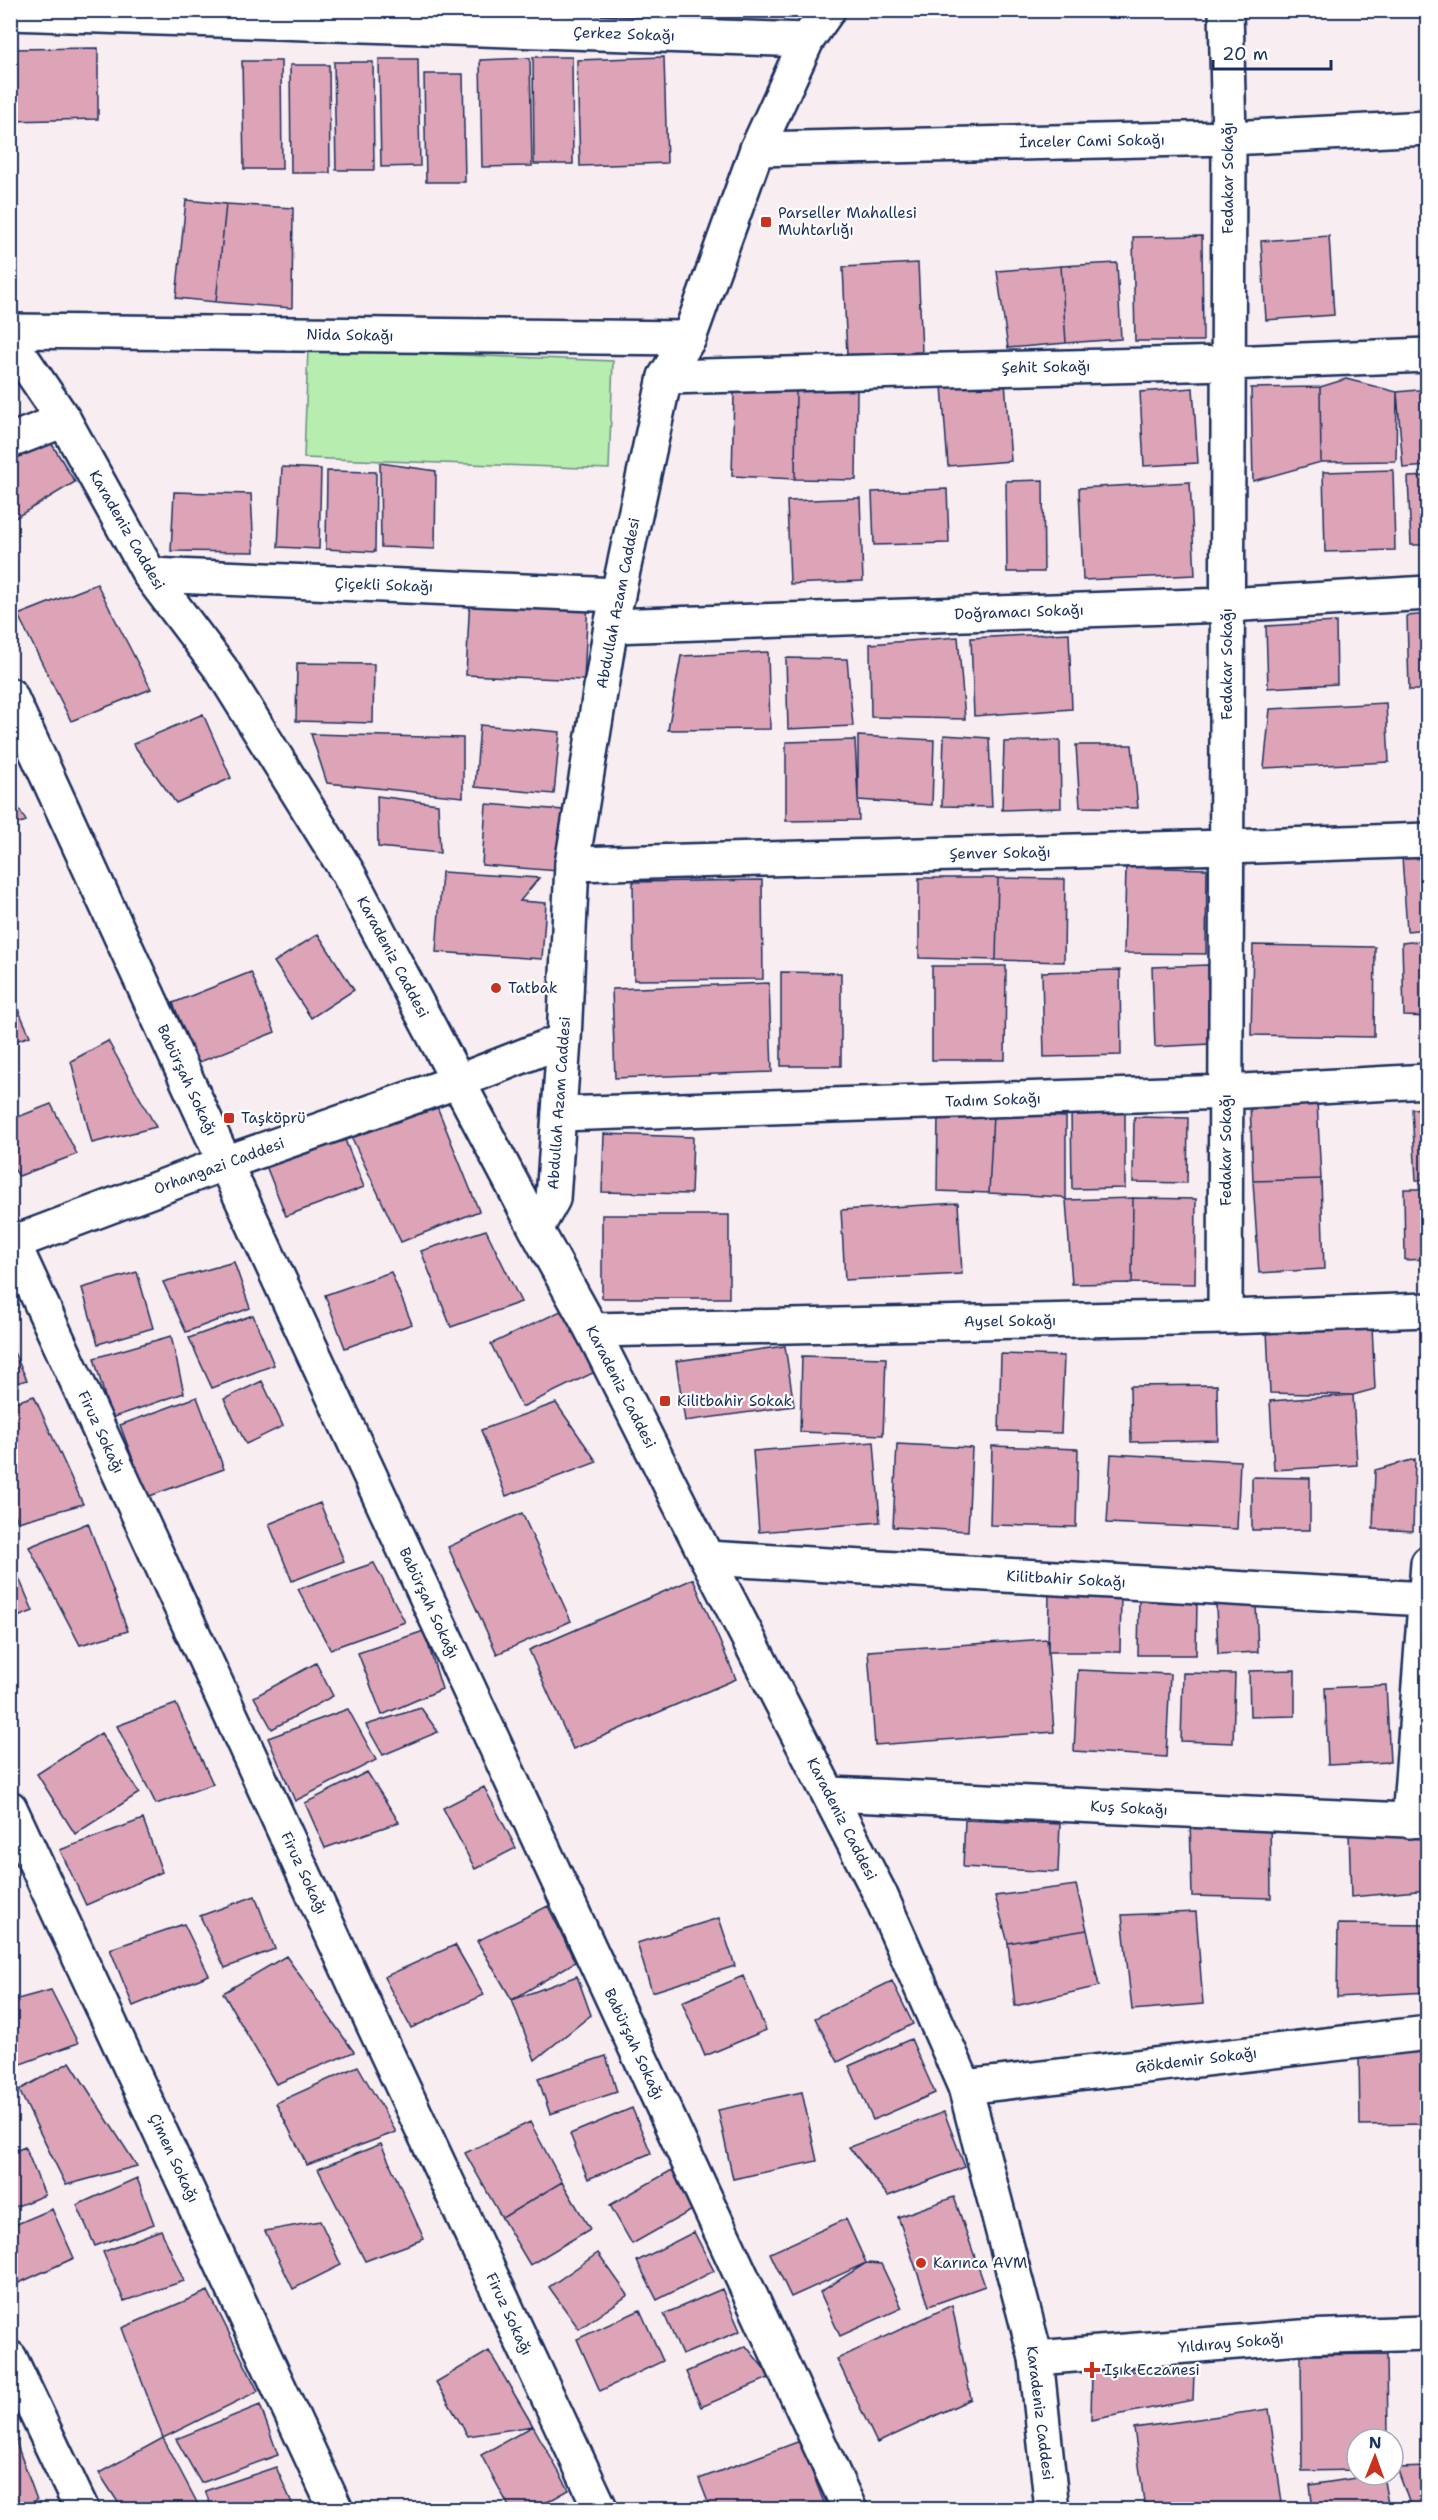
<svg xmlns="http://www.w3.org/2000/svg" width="1438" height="2520" font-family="'Shantell Sans',sans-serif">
<rect width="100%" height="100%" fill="#f8edf0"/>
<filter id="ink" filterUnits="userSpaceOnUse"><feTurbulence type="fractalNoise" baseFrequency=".0167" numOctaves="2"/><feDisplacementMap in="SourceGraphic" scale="12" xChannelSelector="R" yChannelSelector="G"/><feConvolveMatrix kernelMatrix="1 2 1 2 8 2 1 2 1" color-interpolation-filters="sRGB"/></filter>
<g filter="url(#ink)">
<path fill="#b7edae" stroke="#698e86" stroke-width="1.5" d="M308 349 613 361 609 469 304 458Z"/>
<path fill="#dca4b6" stroke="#1b2f5e" stroke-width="1.5" d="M98 48V119L10 121V49Z
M533 57H572L573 164H534Z
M664 57 667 163 580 166 577 60Z
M530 58 532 166 482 167 480 60Z
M379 59H418L420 166 381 167Z
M242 61H281L282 169H244Z
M334 62H373L374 170H336Z
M290 65H329L330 173H291Z
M424 74H463L465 182H426Z
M186 200 226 204 216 302 176 298Z
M226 204 293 208 292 308 216 302Z
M1202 236 1203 341H1135L1133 237Z
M1329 236 1334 315 1266 320 1261 241Z
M918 263 922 352 847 355 843 267Z
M1117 263 1121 339 1066 343 1061 266Z
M1061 266 1066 343 1008 348 997 271Z
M1346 379 1397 392 1396 461 1321 462 1320 387Z
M1005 382 1011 461 948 466 942 386Z
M1320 387 1321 462 1253 481 1251 388Z
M1193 388 1198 463 1144 466 1140 392Z
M796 389 795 479 732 476 734 392Z
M796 389 857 390 856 480 795 479Z
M1428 389V466L1403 468 1397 392Z
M47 436 75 482 10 521V458Z
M380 463 436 471 435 549 381 547Z
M282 467 321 469 319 549 278 547Z
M1393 470 1395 550 1325 552 1323 472Z
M327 471 376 472 375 552 326 549Z
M1428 476V545H1411L1408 477Z
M1043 480 1044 572H1007L1006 481Z
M1190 482 1195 575 1083 580 1079 488Z
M947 489 949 543 874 545 872 492Z
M174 492 251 494 254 552 171 551Z
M860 498 863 581 790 584 787 501Z
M97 584 151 689 71 721 18 615Z
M470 596 588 601 584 680 466 675Z
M1428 614V690H1409L1407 616Z
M1336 622 1337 684 1268 688 1266 626Z
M1069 633 1072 709 974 716 971 638Z
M958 637 965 719 871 717 870 644Z
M768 652 770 729 668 730 681 656Z
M786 658 847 659 853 726 788 729Z
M297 663 374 664 373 723 296 721Z
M1386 703 1389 762 1264 768 1270 709Z
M203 714 231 778 176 803 133 744Z
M480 725 560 732 554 794 475 787Z
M311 734 463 738V797L327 783Z
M944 735 989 738 992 807 942 806Z
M858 736 934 740 932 805 858 800Z
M855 740 859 820 786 821V742Z
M1060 740 1061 808 1002 810 1004 742Z
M1076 745H1132L1138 808 1080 807Z
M10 793 26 821 10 826Z
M377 796 438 804 440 853 378 847Z
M486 804 564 810 559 871 482 865Z
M1428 855V929L1407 931 1402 856Z
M1126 867 1207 869 1206 954 1124 953Z
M442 872 539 878 520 901 546 903 542 959 436 952Z
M919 878H998L996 960 919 958Z
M998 878 1065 879 1064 962 996 960Z
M762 880 763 979 634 980 633 882Z
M318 934 354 990 311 1018 274 962Z
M1428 940V1017L1404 1016 1402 943Z
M1253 945 1375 947 1374 1037 1251 1035Z
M1208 965 1210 1044 1155 1047 1152 967Z
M932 966H1006L1005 1060H932Z
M1120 970 1121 1055 1044 1057 1042 972Z
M251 972 275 1032 197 1063 173 1003Z
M781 972 841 973V1066H781Z
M769 983 772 1072 615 1078 612 989Z
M10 991 30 1036 10 1043Z
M108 1041 156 1127 92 1143 71 1061Z
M1317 1101 1321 1179 1253 1181 1250 1103Z
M51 1104 77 1154 19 1176 10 1163V1120Z
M436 1104 479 1211 401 1242 351 1136Z
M1428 1108V1180H1416L1412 1109Z
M1071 1109H1125V1188L1072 1189Z
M938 1112 993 1114 989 1193 937 1191Z
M993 1114 1066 1117V1200L1062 1197 989 1193Z
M1134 1117 1188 1118 1187 1183 1133 1182Z
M604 1134 693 1137 691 1194 602 1192Z
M343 1135 364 1187 286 1216 266 1166Z
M1321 1179 1324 1269 1259 1273 1253 1181Z
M1404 1189H1428V1259L1405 1260Z
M1133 1198 1132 1283 1072 1284 1066 1200Z
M1133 1198 1196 1199 1195 1284 1132 1283Z
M958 1203 962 1274 845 1280 841 1210Z
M602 1215H729V1298H602Z
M486 1230 521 1302 451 1327 421 1251Z
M234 1262 250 1308 186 1332 163 1282Z
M137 1272 153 1328 98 1344 82 1288Z
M391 1272 412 1324 345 1348 325 1295Z
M565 1309 595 1372 522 1407 491 1344Z
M253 1315 274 1365 212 1388 189 1338Z
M1372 1326 1375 1389 1353 1395 1270 1393 1267 1331Z
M171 1336 184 1393 111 1418 94 1358Z
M10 1344 27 1380 10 1385Z
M785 1346 794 1406 685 1421 676 1361Z
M1001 1354 1064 1356 1061 1433 999 1431Z
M802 1356 886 1358 883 1435 800 1432Z
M262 1381 283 1426 246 1444 224 1399Z
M1217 1385 1218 1440 1131 1442 1130 1386Z
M1353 1395 1357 1465 1274 1470 1270 1401Z
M34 1396 83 1504 18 1522 10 1501V1404Z
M197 1397 224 1469 147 1497 120 1425Z
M556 1403 597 1462 506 1496 481 1430Z
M874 1442 880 1522 759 1532 753 1451Z
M897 1444 972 1448 968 1531 893 1527Z
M992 1446 1078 1449 1076 1527 990 1525Z
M1111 1454 1240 1461 1237 1529 1107 1523Z
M1415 1459 1413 1531 1373 1529 1375 1470Z
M1252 1477 1310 1478V1530H1252Z
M320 1503 344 1561 292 1581 269 1524Z
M522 1513 571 1621 497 1654 448 1547Z
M88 1523 128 1631 80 1645 29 1547Z
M10 1557 33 1611 10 1620Z
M374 1563 405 1622 330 1649 298 1589Z
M693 1579 736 1679 573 1749 529 1650Z
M1049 1593 1121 1594 1120 1652H1048Z
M1139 1600 1197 1601 1196 1655H1138Z
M1256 1604 1258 1652 1218 1654 1216 1605Z
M424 1631 442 1689 382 1715 358 1653Z
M1047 1639 1054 1732 875 1745 868 1651Z
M316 1663 333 1696 272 1729 254 1697Z
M1078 1670 1170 1674 1166 1757 1074 1751Z
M1295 1670V1716L1250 1717 1249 1671Z
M1183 1673 1235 1674 1233 1743 1181 1741Z
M1386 1685 1390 1762 1328 1765 1325 1688Z
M176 1704 213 1784 156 1804 117 1726Z
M421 1708 438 1732 383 1755 366 1725Z
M348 1709 376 1760 295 1801 268 1738Z
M101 1733 139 1793 75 1834 37 1774Z
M367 1772 399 1822 325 1848 305 1803Z
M484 1787 516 1848 475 1869 443 1808Z
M1270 1814 1271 1898 1192 1896 1190 1819Z
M143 1819 162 1872 86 1905 60 1850Z
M965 1820 1060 1824 1058 1872 963 1867Z
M1349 1831 1428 1833V1890L1351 1897Z
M1076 1885 1087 1930 1008 1943 995 1896Z
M255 1896 275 1949 225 1968 200 1916Z
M548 1906 575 1962 512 2000 477 1941Z
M1196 1912 1203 2004 1132 2010 1122 1915Z
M719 1918 735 1966 652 1992 637 1943Z
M184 1924 209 1975 133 2006 110 1949Z
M1338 1924 1428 1925V1992L1337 1997Z
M1087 1930 1099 1986 1015 2006 1008 1943Z
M455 1945 484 1995 411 2028 384 1977Z
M286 1956 354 2052 276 2084 223 1993Z
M577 1976 591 2015 535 2060 512 2000Z
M743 1976 766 2030 705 2056 682 2002Z
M892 1981 913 2024 838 2062 815 2018Z
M51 1990 78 2043 10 2068V2001Z
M911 2039 935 2093 873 2120 849 2066Z
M1428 2052V2124L1360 2125 1359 2055Z
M606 2056 617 2092 550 2114 538 2078Z
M70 2062 137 2166 66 2185 19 2090Z
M358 2066 396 2132 307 2165 276 2103Z
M802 2092 817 2161 733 2179 718 2110Z
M632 2108 651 2153 588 2179 570 2134Z
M944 2112 965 2167 888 2196 849 2147Z
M530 2122 562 2182 502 2218 465 2153Z
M381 2144 424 2239 365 2261 318 2169Z
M25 2147 45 2195 10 2209V2153Z
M672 2170 694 2209 632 2244 610 2205Z
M137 2178 154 2224 95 2246 77 2205Z
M562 2182 590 2229 530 2265 502 2218Z
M954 2197 985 2286 929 2306 898 2217Z
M52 2209 74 2258 12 2286 10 2227Z
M846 2219 866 2263 791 2297 770 2253Z
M320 2221 341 2265 293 2289 265 2231Z
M161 2230 184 2281 124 2301 103 2252Z
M694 2232 714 2271 657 2300 637 2261Z
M598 2253 628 2295 579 2329 549 2287Z
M866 2263 881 2264 902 2308 840 2336 820 2292Z
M722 2289 740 2331 682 2355 664 2314Z
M208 2291 258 2391 163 2438 122 2328Z
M952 2305 971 2399 877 2443 837 2359Z
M640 2310 663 2361 600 2391 577 2339Z
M746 2346 771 2377 701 2407 686 2372Z
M489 2351 533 2426 468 2436 436 2382Z
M1387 2354 1388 2439H1357V2470L1302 2471 1301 2355Z
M1092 2370 1194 2373 1193 2400 1091 2420Z
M260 2405 278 2455 201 2483 176 2439Z
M1269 2409 1283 2510H1145L1134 2428Z
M533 2426 569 2490 533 2510H511L481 2455Z
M163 2438 201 2510H123L99 2473Z
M800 2441 825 2505 813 2510H711L699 2479Z
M16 2442 37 2500 10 2510V2444Z
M276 2467 295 2510H213L205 2491Z
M1428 2467V2510H1412L1397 2468Z
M1376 2475H1383L1389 2510H1313L1310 2485Z"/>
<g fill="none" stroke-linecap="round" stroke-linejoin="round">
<defs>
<path id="minor" d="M10 13 807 40
M757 149 1229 138 1428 128
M10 331 689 338
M665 377 1228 363 1428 355
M10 441 64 420
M150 575 618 595
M611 626 1227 605 1428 593
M10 695 225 1163 850 2510
M572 864 1226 847 1428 840
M559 1114 1226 1092 1428 1081
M10 1236 374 2026 601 2510
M1225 1317 1229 138 1226 10
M592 1330 1225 1317 1428 1310
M707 1558 1425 1599
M830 1794 1428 1821
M10 1808 336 2510
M1409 1821 1428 1563
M965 2087 1428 2033
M10 2358 82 2510
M1036 2358 1301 2337 1428 2333"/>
<path id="tertiary" d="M10 340 64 420 150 575 221 669 348 873 536 1229 592 1330 707 1558 880 1894 965 2087 1036 2358 1052 2510
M536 1229 553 1199 564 1040 572 864 611 626 665 377 689 338 757 149 807 40 828 10
M10 1244 225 1163 459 1081 564 1040"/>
</defs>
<use href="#minor" stroke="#1b2f5e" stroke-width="38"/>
<use href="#tertiary" stroke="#1b2f5e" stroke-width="38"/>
<use href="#minor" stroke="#fff" stroke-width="33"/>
<use href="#tertiary" stroke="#fff" stroke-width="33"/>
</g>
</g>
<g fill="#c8321e" stroke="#fff" stroke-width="2">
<rect x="760" y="216" width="12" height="12" rx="3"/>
<circle cx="496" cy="988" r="6"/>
<rect x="223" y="1112" width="12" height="12" rx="3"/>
<rect x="659" y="1395" width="12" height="12" rx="3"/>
<circle cx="921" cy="2263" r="6"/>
<path d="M1089 2361h6v6h6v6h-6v6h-6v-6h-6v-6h6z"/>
</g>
<g text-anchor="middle" stroke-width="4.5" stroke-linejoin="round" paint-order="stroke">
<g font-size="15" fill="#1b2f5e" stroke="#fff">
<text transform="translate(624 34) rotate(2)" y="5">Çerkez Sokağı</text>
<text transform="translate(1092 141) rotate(-1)" y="5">İnceler Cami Sokağı</text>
<text transform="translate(1228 178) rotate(-90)" y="5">Fedakar Sokağı</text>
<text transform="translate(350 335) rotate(1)" y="5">Nida Sokağı</text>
<text transform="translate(1046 367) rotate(-1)" y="5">Şehit Sokağı</text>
<text transform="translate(127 530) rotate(60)" y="5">Karadeniz Caddesi</text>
<text transform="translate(384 585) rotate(2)" y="5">Çiçekli Sokağı</text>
<text transform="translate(618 603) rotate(-79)" y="5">Abdullah Azam Caddesi</text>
<text transform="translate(1019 612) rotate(-2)" y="5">Doğramacı Sokağı</text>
<text transform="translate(1227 664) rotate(-90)" y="5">Fedakar Sokağı</text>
<text transform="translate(1000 853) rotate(-1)" y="5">Şenver Sokağı</text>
<text transform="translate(393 957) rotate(62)" y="5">Karadeniz Caddesi</text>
<text transform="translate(187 1080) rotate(65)" y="5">Babürşah Sokağı</text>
<text transform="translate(993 1100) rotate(-2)" y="5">Tadım Sokağı</text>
<text transform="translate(559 1103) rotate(-86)" y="5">Abdullah Azam Caddesi</text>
<text transform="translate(1226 1150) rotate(-90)" y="5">Fedakar Sokağı</text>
<text transform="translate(219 1166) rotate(-20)" y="5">Orhangazi Caddesi</text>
<text transform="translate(1010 1321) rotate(-1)" y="5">Aysel Sokağı</text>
<text transform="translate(621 1387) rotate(63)" y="5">Karadeniz Caddesi</text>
<text transform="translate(101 1432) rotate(65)" y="5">Firuz Sokağı</text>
<text transform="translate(1066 1579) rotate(3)" y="5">Kilitbahir Sokağı</text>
<text transform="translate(429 1603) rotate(65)" y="5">Babürşah Sokağı</text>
<text transform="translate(1129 1808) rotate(3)" y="5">Kuş Sokağı</text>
<text transform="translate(842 1819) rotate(63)" y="5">Karadeniz Caddesi</text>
<text transform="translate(304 1873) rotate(65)" y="5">Firuz Sokağı</text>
<text transform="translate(634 2044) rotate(65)" y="5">Babürşah Sokağı</text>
<text transform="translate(1196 2060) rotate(-7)" y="5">Gökdemir Sokağı</text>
<text transform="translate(174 2158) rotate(65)" y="5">Çimen Sokağı</text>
<text transform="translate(509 2314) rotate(65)" y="5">Firuz Sokağı</text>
<text transform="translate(1231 2343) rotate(-5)" y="5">Yıldıray Sokağı</text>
<text transform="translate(1040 2413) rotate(83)" y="5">Karadeniz Caddesi</text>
</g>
<g font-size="15" fill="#1b2f5e" stroke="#fff" text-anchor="start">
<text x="778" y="218">Parseller Mahallesi<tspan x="778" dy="17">Muhtarlığı</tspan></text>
<text x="508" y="993">Tatbak</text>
<text x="241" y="1123">Taşköprü</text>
<text x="677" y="1406">Kilitbahir Sokak</text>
<text x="933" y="2268">Karınca AVM</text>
<text x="1104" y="2375">Işık Eczanesi</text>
</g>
</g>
<rect width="1438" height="2520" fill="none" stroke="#fff" stroke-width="36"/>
<rect x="18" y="18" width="1402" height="2484" fill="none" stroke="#1b2f5e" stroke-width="2" filter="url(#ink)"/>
<g transform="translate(1375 2457) rotate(1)"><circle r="28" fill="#ffffff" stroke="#a4acbf" stroke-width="1.5"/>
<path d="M0-4.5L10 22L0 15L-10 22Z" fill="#c8321e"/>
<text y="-9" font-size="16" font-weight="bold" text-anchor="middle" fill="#1b2f5e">N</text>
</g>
<path d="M1213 60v9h118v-9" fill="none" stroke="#1b2f5e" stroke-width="3"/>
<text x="1222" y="60" font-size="18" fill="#1b2f5e" stroke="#ffffff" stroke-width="4.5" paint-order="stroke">20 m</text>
</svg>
